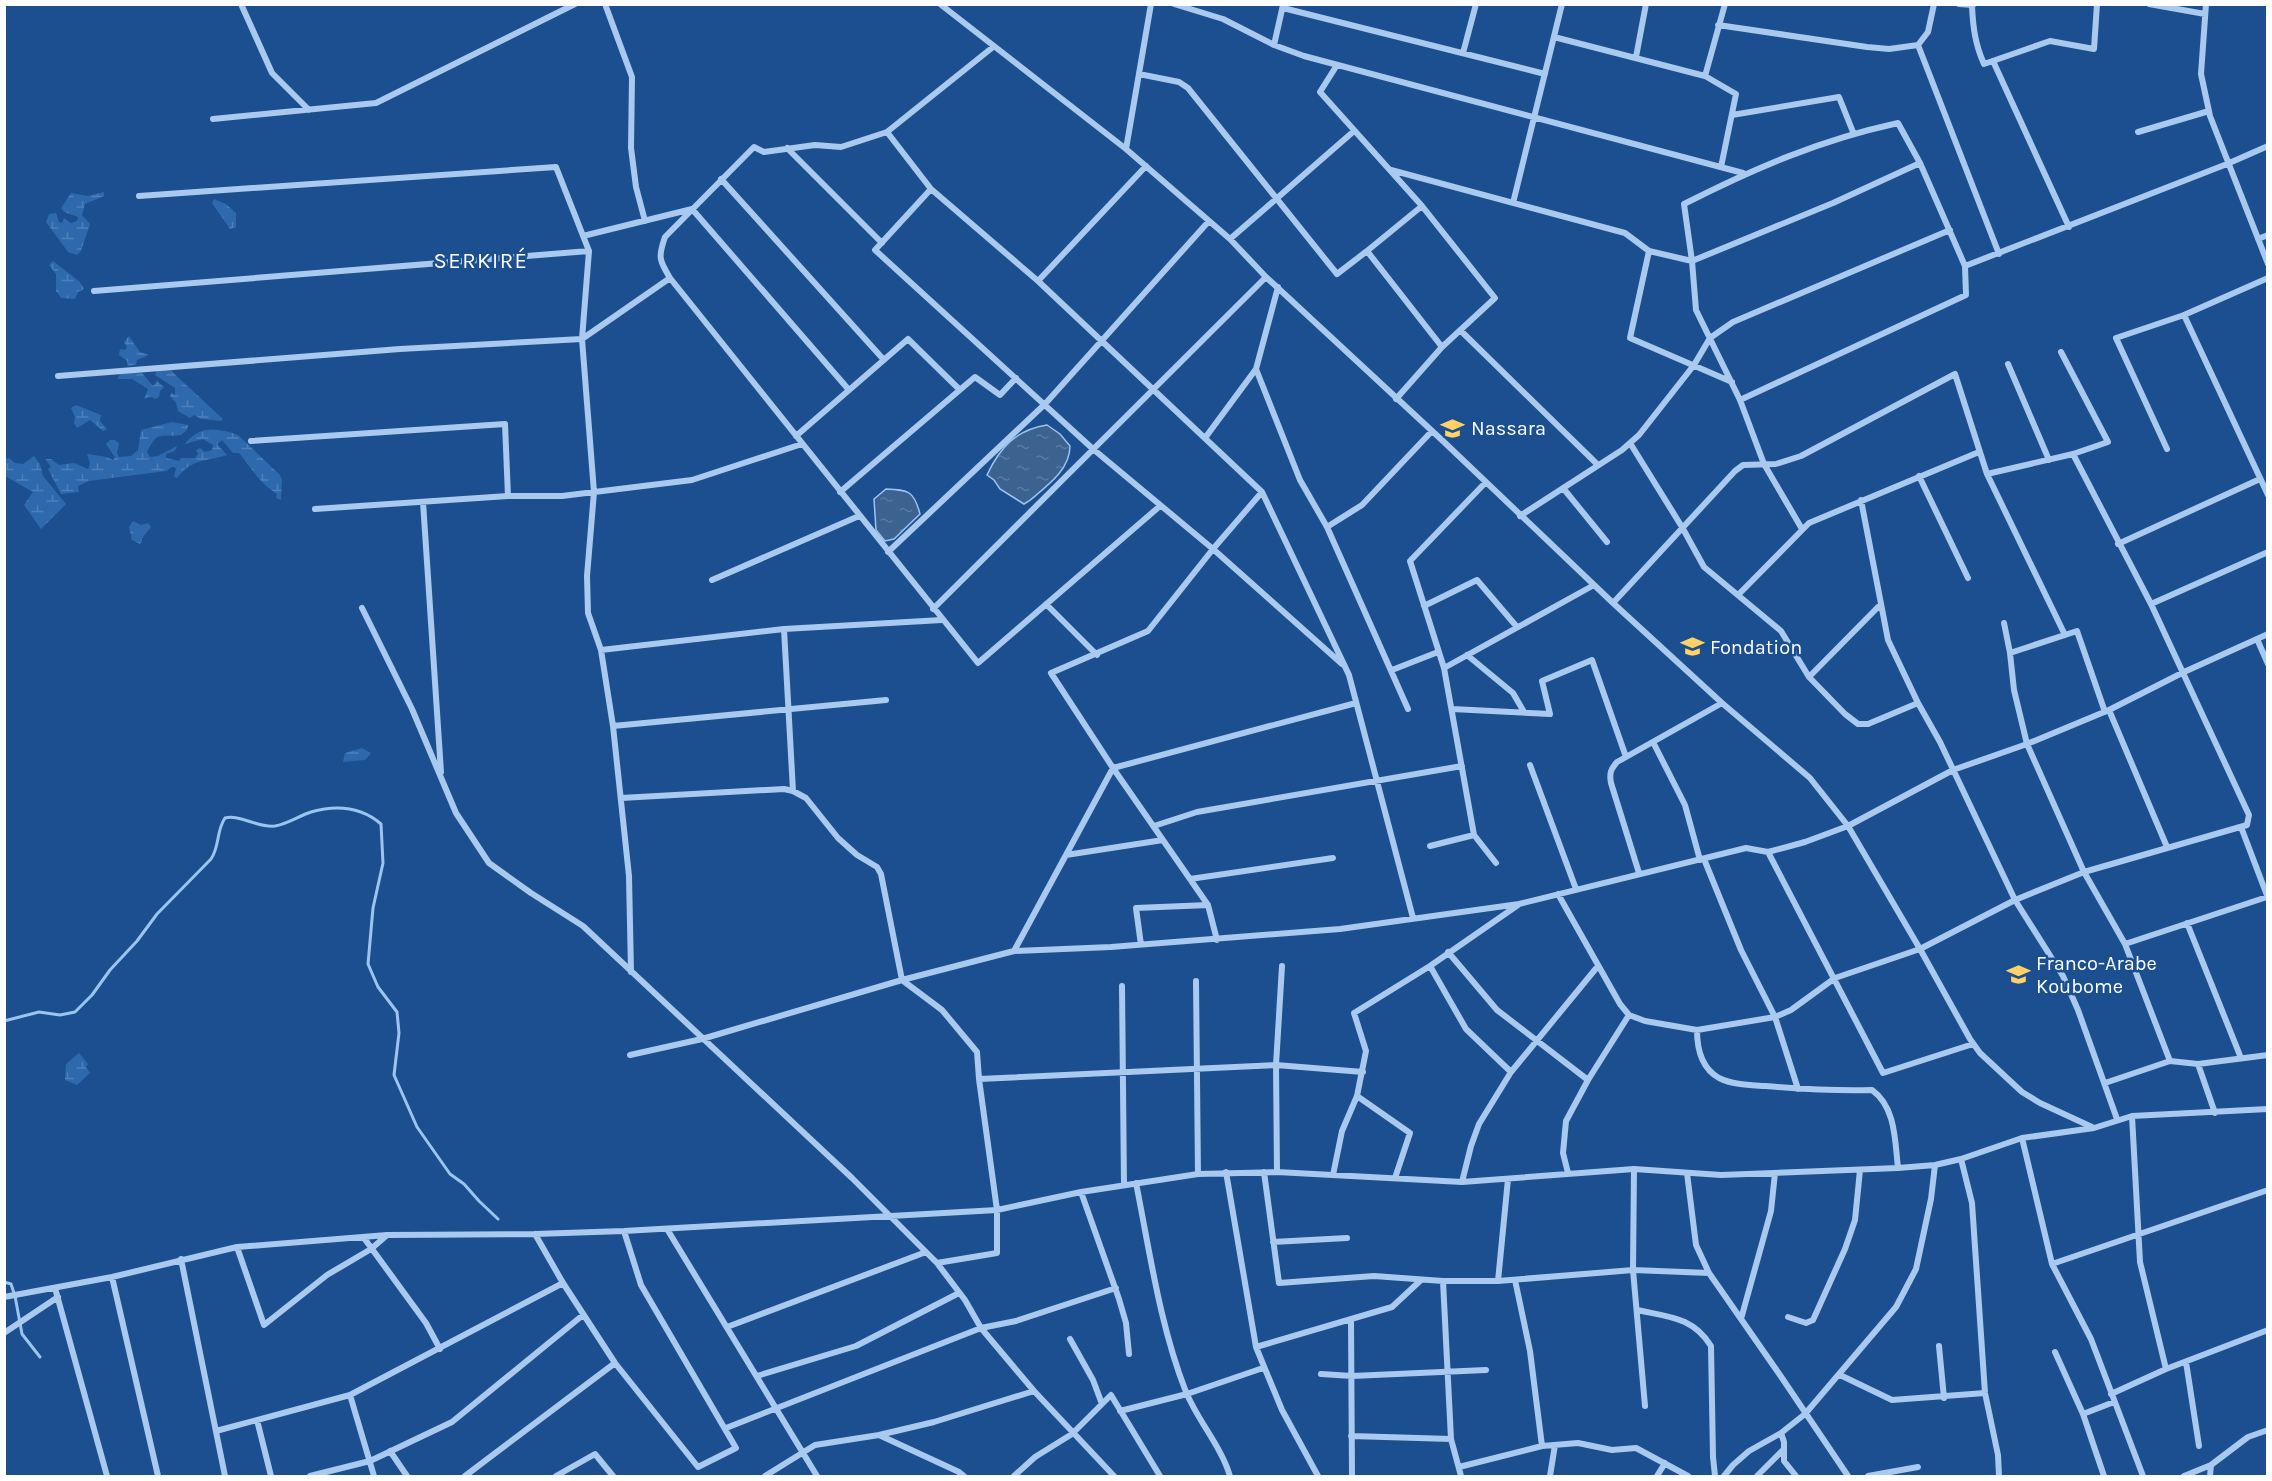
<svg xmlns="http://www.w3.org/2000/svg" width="2272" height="1481" font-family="Karla,sans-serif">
<defs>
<pattern id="wetland-marsh" width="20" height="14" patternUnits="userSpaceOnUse" patternTransform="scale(1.5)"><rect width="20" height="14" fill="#2e69ad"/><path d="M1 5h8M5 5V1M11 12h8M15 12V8" fill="none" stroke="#4d80b9"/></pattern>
<pattern id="water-ripples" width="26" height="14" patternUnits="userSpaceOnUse" patternTransform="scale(1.5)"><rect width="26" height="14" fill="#3c6290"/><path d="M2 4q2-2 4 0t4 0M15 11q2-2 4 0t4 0" fill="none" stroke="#597aa1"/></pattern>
</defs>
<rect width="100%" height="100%" fill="#1b4f8f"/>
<path fill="url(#wetland-marsh)" d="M104 192V196L85 204 82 215 90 224 81 251 77 255 68 252 46 222 49 214 56 213 59 222 62 223 64 218 71 223 77 221 78 217 64 212 61 208 71 193 88 196Z
M214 199 226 204 236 213V227L230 229 212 203Z
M53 261 80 282 84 289 78 292 75 299 61 298 56 291V274L49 265Z
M129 336 140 352 149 355 137 360 136 365 128 366 127 361 119 355 120 349 125 350 127 347 124 342Z
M168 368 223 419 221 421 201 419 194 415 190 418 178 411 176 403 170 396 171 393 175 395V388L155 375 157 370Z
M121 373H142L153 386 157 381 164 387 160 391 159 397 155 399 152 397 144 399 148 389 132 379H117Z
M76 405 101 415 100 421 107 429 103 431 90 420 77 428 74 423 75 417 71 408Z
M172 422 188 425 187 430 181 435C161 438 158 429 147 452L150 457 158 456 177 446 175 451 166 454V458L179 461 181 458H195L198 454 196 450 200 448 205 452 212 450 213 445 203 439 185 444C199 425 218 428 238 435L279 474 282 479 281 500 276 498 277 494C259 483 253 470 239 453H233L222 440 217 444 227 455C205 462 193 458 177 478L174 477 176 468 172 467 166 471 89 481 78 486 79 492 61 494 48 469 51 467 45 459H51L59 465 74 463 88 469 90 463 87 454 107 457 113 460 115 457 106 444 110 440H115L119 443 117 453 119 457 131 456 138 450 141 430Z
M34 456 40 464 43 476 66 504 41 529 24 505 33 492 5 476V459L9 458 15 463 23 464Z
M133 521 141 525 148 523 151 527 142 538V541L140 544 132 540 129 527Z
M362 748 371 753 365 760 343 762 345 753Z
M79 1053 88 1064 86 1067 90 1073 77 1085 65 1080 66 1064Z"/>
<path fill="url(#water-ripples)" stroke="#9cc4f0" stroke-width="1.5" d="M1047 425 1060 434 1070 446C1070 470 1047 486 1029 501L1024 504 1000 489 994 480 987 475C1000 447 1016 430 1047 425Z
M886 489C909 490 914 491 920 514L894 539 885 541 876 530 874 499Z"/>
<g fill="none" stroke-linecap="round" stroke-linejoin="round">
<path stroke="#9cc4f0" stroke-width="3" d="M4 1021 39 1012 60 1015 75 1012 92 995 110 970 137 941 157 914 211 859C220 846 216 831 225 818 240 814 257 828 275 826 287 824 299 816 311 812 336 805 361 807 381 824L383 863 373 908 368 964 378 987 397 1012 399 1033 394 1075 417 1127 450 1174 464 1184 479 1201 498 1219
M4 1282 11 1284 15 1296 22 1334 40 1357"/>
<path stroke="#a9c9ee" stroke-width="6" d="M241 4 272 73 309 110
M605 4 632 77 631 148 636 187 645 221
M940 4 1126 149 1230 239 1266 277 1444 442 1613 603 1722 703 1810 778 1848 826 1920 949 1970 1039 1980 1053 2022 1092 2040 1103 2092 1127
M1174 4 1223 19 1274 45 1304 56 1743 173
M1959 4 1973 5
M2149 4 2205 14
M2206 4 2201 74 2210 116 2268 264
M1972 6C1973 27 1975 44 1984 64L2050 41 2094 49 2097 4
M1283 8 1545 74
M1718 25 1867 47 1889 49 1918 45 1928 32 1934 4
M1554 37 1705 76 1736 94 1721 167
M1274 45 1283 5
M1918 45 1999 254
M993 47 887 132 841 147 815 145 764 152 754 147 665 237C658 257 659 260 670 278L978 663 1160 506
M1463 53 1476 4
M1636 57 1646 4
M1993 61 2069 227
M1337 65 1320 92 1422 206 1495 298 1442 347 1396 399
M1139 74 1179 82 1188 88 1337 274 1367 251
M1705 76 1725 4
M1732 115 1839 97 1853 132
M213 119 376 103 575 4
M887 132 931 189 1038 281 1262 492 1349 675 1413 918
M2138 132 2209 111
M787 148 882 243
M1126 149 1151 4
M1391 170 1625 233 1649 251
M721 179 884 360
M931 189 875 250 1093 449 1213 549 1342 664
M139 196 556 167 589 251 582 339 594 492 587 576 588 613 601 650 613 726 629 876 631 972
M1513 203 1562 4
M1422 206 1367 251 1442 347
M583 236 692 209 849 390
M1230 239 1354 131
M2258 239 2268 235
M1965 266 2227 164 2268 146
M1038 281 1146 166
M94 291 589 251
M2184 315 2268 495
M1461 331 1598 465
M2008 364 2049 460
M1256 369 1300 480 1327 527 1408 709
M58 376 400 349 582 339 670 278
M1732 382 1630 338 1649 251 1692 261 1833 203 1920 163
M1740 400 1966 295 1965 266 1920 163 1898 123C1820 140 1755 168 1684 204L1692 261 1696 310 1740 400 1764 464 1802 529
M796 436 908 339 960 390
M1205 438 1256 369 1278 287
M251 441 505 424 508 496
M1630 443 1682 527 1704 567 1781 631 1809 677 1845 714 1858 724H1868L1918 703
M2167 449 2116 338 2184 315 2268 278
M1987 474 2073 454 2108 442 2061 352
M1919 476 1968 578
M1485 483 1410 561 1444 668 1474 835 1496 863
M1563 488 1607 542
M840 492 975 377 1000 395 1016 378
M1861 500 1888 640 1918 703 1940 742 2015 900 2063 976 2078 1010 2117 1119
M423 502 441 772
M315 509 508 496H562L692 480 802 444
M1520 516 1622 450 1639 435 1694 365 1710 338 1733 322 1950 230
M1327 527 1362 505 1432 431
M2118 544 2260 479
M888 552 1045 404 1209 221
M712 580 859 516
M1739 594 1809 523 1979 452
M1613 603 1735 471 1743 465 1776 464 1801 456 1955 374 1987 474 2065 635
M1046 604 1097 655
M2151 604 2268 552
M1424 606 1477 580 1517 627
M362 608 412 709 456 813 489 863 531 893 583 926 852 1178 937 1263 965 1300 981 1328 1034 1391 1114 1476
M933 609 1266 277
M2004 623 2010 653 2014 690 2027 744 2084 872 2125 944 2170 1061
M784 629 793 791
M2257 639 2268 664
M601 650 784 629 942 620
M2010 653 2077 631 2105 712
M1467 655 1513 693 1524 712
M1444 668 1594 585
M1392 670 1438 652
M1809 677 1881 604
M1452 709 1550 714 1542 681 1592 660 1626 757
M2109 710 2167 847
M613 726 886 700
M1653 742 1685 805 1700 860
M1530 765 1576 889
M621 798 784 789 793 791 806 798 838 838 857 855 877 867 881 874 902 980 942 1010 977 1052 979 1079 997 1210V1253L937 1263
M1154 826 1197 812 1462 766
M2241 827 2268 898
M1430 846 1474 835
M1768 852 1883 1073 1973 1044
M1066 855 1163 840
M1704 859 1741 950 1775 1017 1798 1089
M1639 873 1611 783C1609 773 1611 769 1617 762L1722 703
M1190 879 1333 858
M1558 894 1620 1004 1629 1015 1645 1021 1697 1030 1775 1017 1791 1010 1835 978 1920 949 2015 900 2084 872 2247 825 2249 815 2151 604 2073 454
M2187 923 2241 1058
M1217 940 1208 905 1113 768 1051 673 1148 631 1213 549 1262 492
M2125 944 2267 897
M1141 945 1136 908 1208 905
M1014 951 1113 768 1356 703
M1448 952 1497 1010 1588 1080
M1430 966 1466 1029 1511 1072
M1196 981 1198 1174
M1122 986 1124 1185
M1697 1030C1697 1049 1701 1068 1719 1078 1733 1085 1750 1085 1765 1086 1801 1089 1836 1091 1872 1090 1896 1107 1895 1142 1898 1168
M630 1055 702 1039 902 980 1014 951 1111 947 1340 929 1519 904 1746 848 1768 852 1805 842 1848 826 1953 770 2027 744 2109 710 2184 672 2268 634
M2198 1064 2215 1113
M979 1079 1276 1065 1363 1072
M2105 1083 2170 1061 2198 1064 2268 1055
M1357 1096 1410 1133 1395 1178
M2132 1116 2140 1262 2166 1369 2268 1330
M2022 1138 2052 1264 2091 1339 2143 1476
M1961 1159 1972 1203 1985 1393 1998 1455 1999 1476
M1634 1169 1633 1270 1645 1406
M1226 1172 1256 1347 1282 1410 1318 1476
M1264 1172 1279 1283 1374 1276 1443 1281H1498L1633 1270 1709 1273
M1277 1172 1276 1065 1282 966
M1568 1173 1563 1153 1566 1121 1588 1080 1629 1015
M1687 1173 1696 1245 1709 1273 1782 1378 1848 1476
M1333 1175 1342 1131 1357 1096 1366 1051 1354 1013 1430 966 1518 905
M1462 1182 1471 1146 1479 1124 1511 1072 1598 966
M1136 1183C1150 1253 1160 1326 1186 1392 1198 1421 1221 1446 1230 1476
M1081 1192 1119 1299 1126 1323 1129 1354
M667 1229 817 1476
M535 1234 563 1283 615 1363 698 1467 736 1448 641 1285 624 1231
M364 1238 426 1323 440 1349
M1273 1242 1347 1238
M237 1247 264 1325 327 1275 371 1249 386 1236
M181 1259 225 1476
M2052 1264 2268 1190
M112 1277 158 1476
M1515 1280 1530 1351 1542 1446
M1443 1281 1451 1439 1461 1476
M1498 1281 1508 1179
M55 1288 107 1476
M4 1297 112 1277 237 1247 387 1235 535 1234 624 1231 997 1210 1081 1192 1198 1174 1277 1172 1462 1182 1634 1169 1721 1175 1898 1168 1935 1165 1961 1159 2022 1138 2094 1128 2132 1116 2268 1109
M1637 1310C1669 1317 1693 1317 1711 1346L1713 1457 1715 1476
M1788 1317 1806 1323 1813 1320 1845 1249 1855 1220 1860 1170
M1741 1319 1771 1211 1775 1173
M1351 1321 1352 1476
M727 1327 926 1252
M4 1333 58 1297
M1070 1339 1093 1380 1102 1404
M1939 1346 1944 1398
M1256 1347 1392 1307 1421 1280
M2055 1352 2083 1414
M2186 1362 2199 1446
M1321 1374 1352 1376 1486 1370
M1840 1375 1892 1400 1985 1393
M757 1376 856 1346 959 1293
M2111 1394 2166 1369
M350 1395 374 1476
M1120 1411 1187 1394 1263 1368
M257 1420 271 1476
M726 1428 981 1328 1016 1321 1116 1288
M216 1431 350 1395 563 1283
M1781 1433 1784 1442V1461L1796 1476
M879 1435 959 1472 964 1476
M1351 1436 1451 1439
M390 1451 407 1476
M1459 1467 1542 1446 1578 1443 1612 1450 1636 1448 1688 1476
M310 1476 370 1461 452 1422 583 1315
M465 1476 615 1363
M556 1476 595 1454 613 1476
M765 1476 815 1445 879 1435 934 1422 1034 1391
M1014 1476 1035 1457 1072 1434 1111 1395 1160 1476
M1550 1476 1555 1445
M1657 1476 1665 1463
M1724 1476 1733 1465 1749 1451 1781 1433 1805 1414 1896 1307 1916 1269 1931 1199 1935 1165
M1757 1476 1784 1449
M1868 1476 1918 1467
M2104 1476 2083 1414 2114 1402
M2184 1476 2211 1465
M2210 1476 2211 1465 2248 1437 2268 1430"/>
</g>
<defs>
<symbol id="school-bare" viewBox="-9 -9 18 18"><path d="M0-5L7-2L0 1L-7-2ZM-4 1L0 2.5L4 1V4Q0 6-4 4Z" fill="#ffd166" stroke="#1b4f8f" stroke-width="2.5" paint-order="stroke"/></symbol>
</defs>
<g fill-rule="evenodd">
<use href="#school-bare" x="1436" y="412" width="33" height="33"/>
<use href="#school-bare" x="1676" y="630" width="33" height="33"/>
<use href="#school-bare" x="2002" y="958" width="33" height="33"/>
</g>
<g text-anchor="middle" stroke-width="5" stroke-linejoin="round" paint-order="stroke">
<g font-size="20" fill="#fff" stroke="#1b4f8f" text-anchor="start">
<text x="1471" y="435">Nassara</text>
<text x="1710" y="654">Fondation</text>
<text x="2036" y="970">Franco-Arabe<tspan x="2036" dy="23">Koubome</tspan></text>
</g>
<g font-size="22" letter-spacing="1.5" fill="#fff" stroke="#1b4f8f">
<text x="481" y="268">SERKIRÉ</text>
</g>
</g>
<rect width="2272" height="1481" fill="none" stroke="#ffffff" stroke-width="12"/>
</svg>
